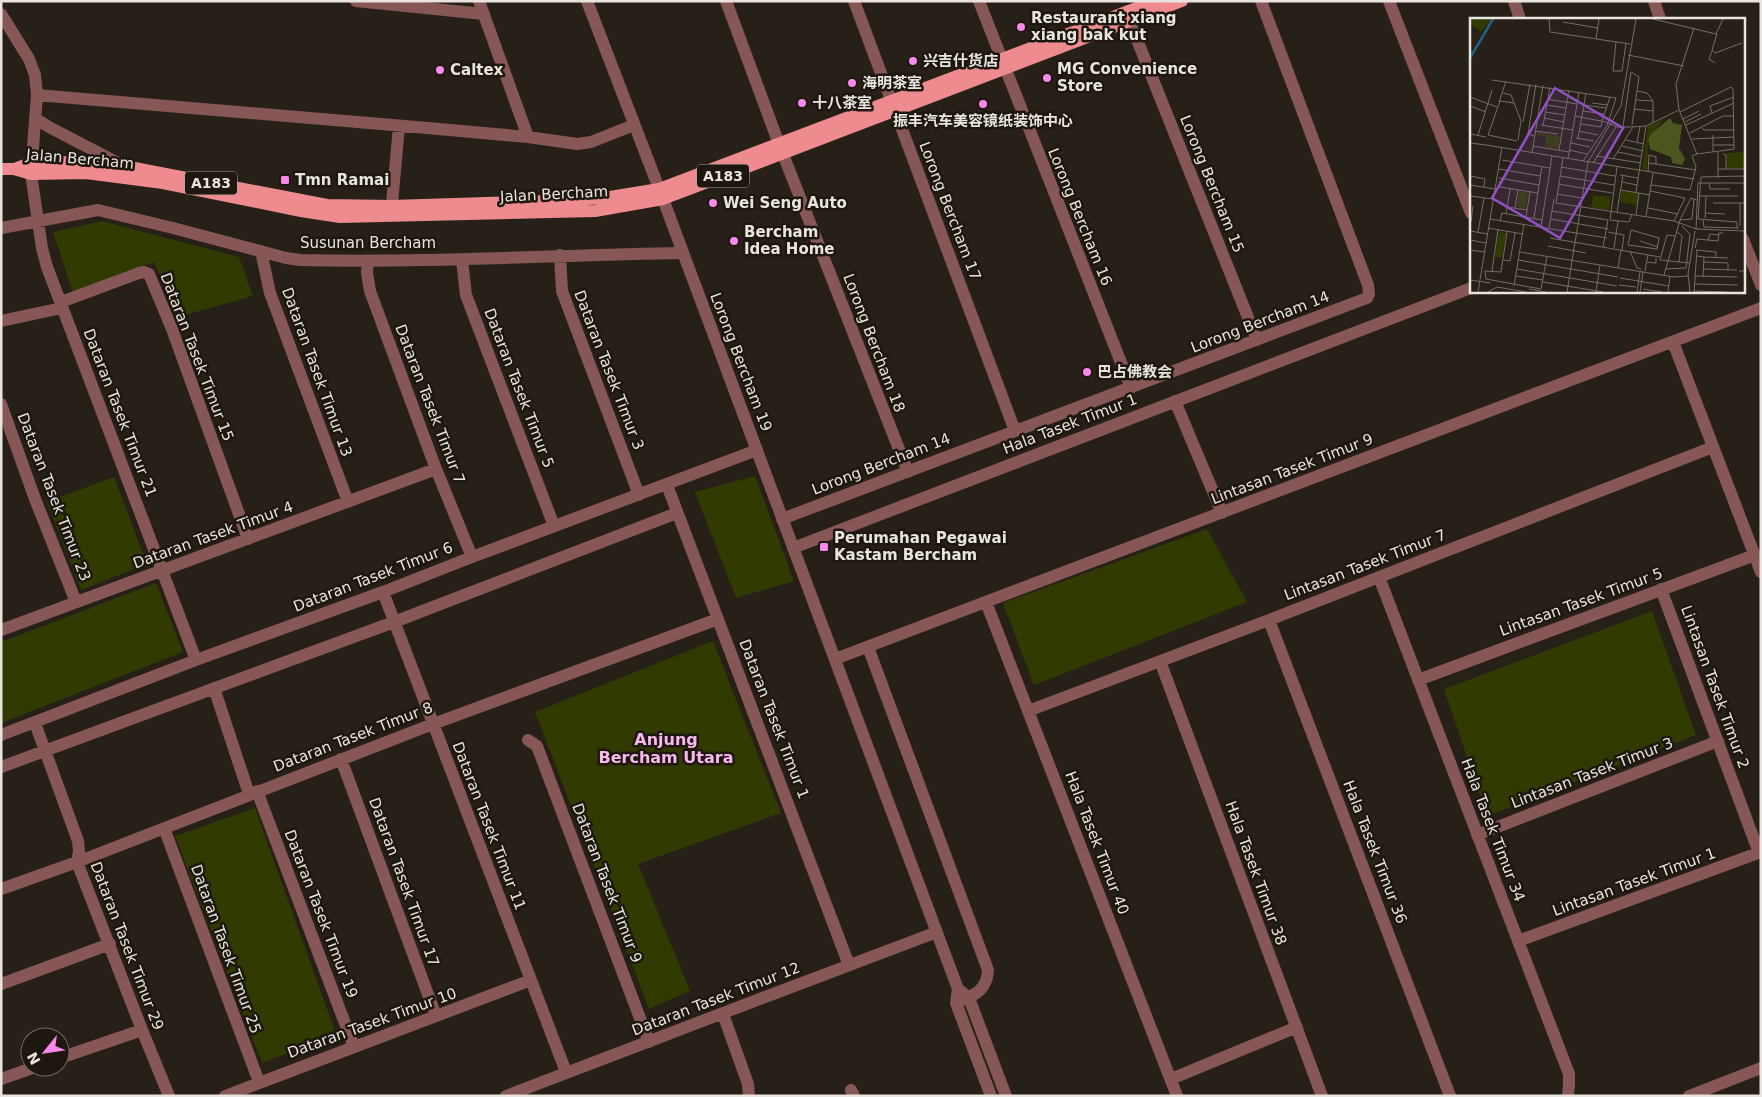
<svg xmlns="http://www.w3.org/2000/svg" width="1762" height="1097" font-family="'DejaVu Sans','Noto Sans SC',sans-serif">
<rect width="100%" height="100%" fill="#272018"/>
<path fill="#303a01" d="M102 221 239 257 253 296 178 317 154 262 73 293 53 232Z
M755 476 794 581 736 598 695 492Z
M114 477 147 564 81 590 47 502Z
M1207 529 1247 602 1034 685 1003 603Z
M156 583 183 652 1 723V642Z
M1652 611 1696 735 1487 816 1444 689Z
M713 641 781 813 638 864 690 991 649 1009 535 712Z
M255 808 336 1034 262 1063 175 836Z"/>
<g fill="none" stroke-linecap="round" stroke-linejoin="round">
<path stroke="#875758" stroke-width="12" d="M356 1 484 14
M479 1 528 137
M726 1 779 144 908 472
M854 1 1015 431
M979 1 1131 388
M1389 1 1471 213
M1514 1 1520 19
M1126 12 1257 340
M1 14 29 59 35 75 37 95 31 174 42 248 47 267 196 660
M37 95 416 127 528 137 577 144 591 142 634 125
M35 118 49 127 124 166
M391 215 399 126
M1 228 98 210 173 228 286 258 300 260C428 263 555 255 683 253
M261 251 270 293 348 502
M560 255 562 291 639 495
M462 260 466 295 554 526
M368 261 367 273 370 291 436 469 472 557
M61 302 139 273 144 272 149 274 172 329 248 539
M1 321 62 308
M1673 342 1761 572
M1175 401 1222 513
M1 404 35 499 76 602
M667 485 849 965
M782 519 1367 298 1369 294 1368 285 1261 1
M793 548 1471 288
M1379 577 1569 1074V1084L1568 1096
M1661 589 1759 853
M383 592 566 1072
M986 602 1177 1096
M1269 620 1450 1096
M1 630 436 469
M868 647 988 970C987 989 976 995 960 1001
M835 659 1761 308
M1160 661 1322 1096
M1418 680 1755 555
M214 688 249 794
M1028 711 1269 620 1713 447
M35 723 78 841 79 851 77 862 142 1030 169 1096
M1 735 196 660 383 592 472 557 757 450
M528 740 537 746 649 1042
M341 759 436 1016
M1 767 394 622 677 513
M257 791 354 1047
M164 828 259 1082
M1477 835 1718 741
M1 889 77 862 433 724 718 619
M1518 941 1761 852
M1 984 110 944
M723 1014 748 1084 749 1096
M60 1058 142 1030
M1 1079 35 1067
M1171 1079 1297 1027
M851 1090 854 1096
M225 1096 531 980
M506 1096C650 1041 793 986 937 932
M1689 1096 1761 1068"/>
<path stroke="#875758" stroke-width="12" d="M587 1 663 199 958 989 956 1003 991 1096
M1654 1 1660 19
M1743 239 1761 285
M958 989 969 998 1006 1096"/>
<path stroke="#ee8b8f" stroke-width="12" d="M1 169H14L30 163 62 162 124 166 327 205 392 206 579 200 610 197 659 189 1155 1
M14 169 31 174 86 173 163 183 301 211 340 217 595 211 663 199 1182 1"/>
</g>
<g fill="#f888ea" stroke="#1d170f" stroke-width="2">
<circle cx="1021" cy="27" r="5"/>
<circle cx="913" cy="61" r="5"/>
<circle cx="440" cy="70" r="5"/>
<circle cx="1047" cy="78" r="5"/>
<circle cx="852" cy="83" r="5"/>
<circle cx="802" cy="103" r="5"/>
<circle cx="983" cy="104" r="5"/>
<rect x="280" y="175" width="10" height="10" rx="2.5"/>
<circle cx="713" cy="203" r="5"/>
<circle cx="734" cy="241" r="5"/>
<circle cx="1087" cy="372" r="5"/>
<rect x="819" y="542" width="10" height="10" rx="2.5"/>
</g>
<g text-anchor="middle" stroke-width="5" stroke-linejoin="round" paint-order="stroke">
<g fill="#1d170f" stroke="#aca6a1" stroke-width="1">
<rect x="697" y="164.5" width="52" height="23" rx="4"/>
<rect x="185" y="171.5" width="52" height="23" rx="4"/>
</g>
<g font-size="14" font-weight="bold" fill="#e9e4df">
<text x="723" y="181">A183</text>
<text x="211" y="188">A183</text>
</g>
<g font-size="15" font-weight="bold" fill="#e9e4df" stroke="#1d170f" text-anchor="start">
<text x="1031" y="23">Restaurant xiang<tspan x="1031" dy="17">xiang bak kut</tspan></text>
<text x="923" y="66">兴吉什货店</text>
<text x="1057" y="74">MG Convenience<tspan x="1057" dy="17">Store</tspan></text>
<text x="450" y="75">Caltex</text>
<text x="862" y="88">海明茶室</text>
<text x="812" y="108">十八茶室</text>
<text x="983" y="126" text-anchor="middle">振丰汽车美容镜纸装饰中心</text>
<text x="295" y="185">Tmn Ramai</text>
<text x="723" y="208">Wei Seng Auto</text>
<text x="744" y="237">Bercham<tspan x="744" dy="17">Idea Home</tspan></text>
<text x="1097" y="377">巴占佛教会</text>
<text x="834" y="543">Perumahan Pegawai<tspan x="834" dy="17">Kastam Bercham</tspan></text>
</g>
<g font-size="15" fill="#e9e4df" stroke="#1d170f">
<text transform="translate(80 159) rotate(5)" y="5">Jalan Bercham</text>
<text transform="translate(1212 184) rotate(68)" y="5">Lorong Bercham 15</text>
<text transform="translate(554 194) rotate(-3)" y="5">Jalan Bercham</text>
<text transform="translate(950 211) rotate(69)" y="5">Lorong Bercham 17</text>
<text transform="translate(1080 217) rotate(68)" y="5">Lorong Bercham 16</text>
<text x="368" y="248">Susunan Bercham</text>
<text transform="translate(1260 322) rotate(-21)" y="5">Lorong Bercham 14</text>
<text transform="translate(874 343) rotate(69)" y="5">Lorong Bercham 18</text>
<text transform="translate(197 357) rotate(69)" y="5">Dataran Tasek Timur 15</text>
<text transform="translate(741 362) rotate(69)" y="5">Lorong Bercham 19</text>
<text transform="translate(609 370) rotate(69)" y="5">Dataran Tasek Timur 3</text>
<text transform="translate(317 372) rotate(70)" y="5">Dataran Tasek Timur 13</text>
<text transform="translate(519 388) rotate(69)" y="5">Dataran Tasek Timur 5</text>
<text transform="translate(430 404) rotate(69)" y="5">Dataran Tasek Timur 7</text>
<text transform="translate(120 413) rotate(69)" y="5">Dataran Tasek Timur 21</text>
<text transform="translate(1070 424) rotate(-21)" y="5">Hala Tasek Timur 1</text>
<text transform="translate(881 464) rotate(-21)" y="5">Lorong Bercham 14</text>
<text transform="translate(1292 469) rotate(-21)" y="5">Lintasan Tasek Timur 9</text>
<text transform="translate(54 497) rotate(69)" y="5">Dataran Tasek Timur 23</text>
<text transform="translate(213 535) rotate(-20)" y="5">Dataran Tasek Timur 4</text>
<text transform="translate(1365 565) rotate(-21)" y="5">Lintasan Tasek Timur 7</text>
<text transform="translate(373 577) rotate(-21)" y="5">Dataran Tasek Timur 6</text>
<text transform="translate(1581 602) rotate(-20)" y="5">Lintasan Tasek Timur 5</text>
<text transform="translate(1715 687) rotate(70)" y="5">Lintasan Tasek Timur 2</text>
<text transform="translate(774 719) rotate(69)" y="5">Dataran Tasek Timur 1</text>
<text transform="translate(353 737) rotate(-21)" y="5">Dataran Tasek Timur 8</text>
<text transform="translate(1592 773) rotate(-21)" y="5">Lintasan Tasek Timur 3</text>
<text transform="translate(489 826) rotate(69)" y="5">Dataran Tasek Timur 11</text>
<text transform="translate(1493 830) rotate(69)" y="5">Hala Tasek Timur 34</text>
<text transform="translate(1097 843) rotate(69)" y="5">Hala Tasek Timur 40</text>
<text transform="translate(1375 852) rotate(69)" y="5">Hala Tasek Timur 36</text>
<text transform="translate(1256 873) rotate(70)" y="5">Hala Tasek Timur 38</text>
<text transform="translate(404 882) rotate(70)" y="5">Dataran Tasek Timur 17</text>
<text transform="translate(1634 882) rotate(-20)" y="5">Lintasan Tasek Timur 1</text>
<text transform="translate(607 883) rotate(69)" y="5">Dataran Tasek Timur 9</text>
<text transform="translate(321 914) rotate(69)" y="5">Dataran Tasek Timur 19</text>
<text transform="translate(127 946) rotate(69)" y="5">Dataran Tasek Timur 29</text>
<text transform="translate(226 949) rotate(70)" y="5">Dataran Tasek Timur 25</text>
<text transform="translate(716 999) rotate(-21)" y="5">Dataran Tasek Timur 12</text>
<text transform="translate(372 1023) rotate(-20)" y="5">Dataran Tasek Timur 10</text>
</g>
<g font-size="16" font-weight="bold" fill="#f8b8ee" stroke="#1d170f">
<text x="666" y="745">Anjung<tspan x="666" dy="18">Bercham Utara</tspan></text>
</g>
</g>
<g transform="translate(1470 18)">
<rect width="275" height="275" fill="#272018"/>
<path d="M0 1H21L11 14 0 6ZM194 101 178 121 177 152 172 151 178 108ZM67 114 90 118 88 131 75 129 76 119 67 117ZM275 134V150H257V135ZM152 172 169 176 166 187 150 184ZM49 173 58 175 56 191 47 189ZM123 177 141 179 139 192 121 189ZM29 214 36 215 32 240 25 239Z" fill="#303a01"/>
<path d="M200 100 203 105 212 107 209 130 215 141 212 147 202 145 201 139 180 131 178 121 182 115Z" fill="#4a561d"/>
<path fill="none" stroke="#206080" stroke-width="2.5" d="M0 40 23 1"/>
<path fill="none" stroke="#756e68" stroke-width="1" d="M79 1 80 14 160 26M183 1 246 16 253 1M93 4 128 10M247 16 242 32 245 35 272 25M126 21 129 1M146 24 143 53H152L156 25M242 33 239 41 245 45M158 37 214 48M22 62 146 80 137 108 113 143M167 73 177 75 183 83V105M33 75 41 77 51 103 48 122M0 79 27 89M77 81 107 86M166 82 183 83M29 84 36 63M44 85 30 83 18 117 47 123M122 85 137 87M77 87 96 90M114 87 136 90M0 88 16 94M164 91 183 93M209 92 206 66 224 10M209 92 227 136M113 93 134 96M75 94 95 97M210 94 261 69 263 71 264 131 227 136M242 95 240 88 264 79M105 98 136 104 147 109H160L176 108 209 92M74 100 94 104M213 101 229 93M132 103 140 79M53 104 60 66M215 104 231 96M111 106 131 109 132 103M71 107 103 112M216 107 264 85M73 108 80 69M153 109 161 54 169 59 162 107M231 109 234 112H264M65 113 88 116M109 113 128 117M220 115 253 98H264M0 116 16 119M8 117 22 72M64 118 58 116 66 66M106 120 124 123M108 120 116 75M222 121 264 119M156 122 174 126M0 125 16 127M101 125 120 129M167 125 170 108M16 127 224 161M243 127H264M63 128 99 134M152 128 173 133M89 132 99 72M99 132 117 136M148 134 172 139M243 134V117M62 135 73 67M253 136 256 137V151M126 138 171 145M135 139 154 109M93 140 86 185 204 203 226 211 275 213M98 141 109 74M143 141 163 109M32 142 80 150M123 145 146 109M179 145 226 152M91 149 145 158M29 151 70 158M248 151H275M178 154 179 137 186 139V146M150 157 168 160M0 158 15 161 14 169M90 158 144 167M29 160 69 167M248 160V134M29 163 30 169 68 175M152 164 167 167M228 165H275M239 165 240 171H260M88 166 142 175M0 167 25 171M181 167 220 172 226 149 222 138 227 136M151 172 180 177M180 173 215 180 204 203M166 174 176 108M87 176 112 180M0 178 23 181M229 178H268M243 185H275M37 189 57 192M45 190 48 172M178 190 208 196M82 193 138 202 133 229M147 194 153 157M235 195 255 196M36 196 40 171M166 197 169 175M176 198 183 155M56 199 60 174M64 200 72 148M235 200 236 178M20 201 137 220M81 201 138 211M30 202 32 195 72 202M140 202 147 149M140 202 159 204 162 196M210 202 222 201 224 181M233 202 234 209 269 210M1 204 3 188M270 208V185M71 209 82 138M18 210 53 216M79 210 84 181M267 210V204L228 201 231 159 275 158M226 211 228 165M161 212 189 220 187 231 158 227ZM0 213 18 216M206 213 212 218 209 244M8 214 14 180M37 214 31 254 15 253 16 261 71 271 77 238M138 214 154 217 152 232M205 218 197 217 190 242 220 245M80 220 190 239M0 222 16 225M238 222 240 216 249 217M170 223 188 229M78 228 116 235M144 230 148 203M225 230 227 221 248 223 249 215H253M0 232 15 234M226 232 246 234V239M160 233 167 250 171 251M50 234 204 259 218 258M227 238 234 239 233 259M234 239 258 240M33 242 40 243 45 215M48 242 148 259M176 244 186 245V240M234 244 258 245V252M148 250 151 232M47 251 147 268M196 251 216 250 220 216 212 208M233 251 267 252M22 253 28 212M175 253 178 236M269 253H275V274M194 257 210 202 221 180 227 182M46 258 73 262M225 258 267 259M150 260 199 268M0 262 20 265M73 264 133 274M224 266 268 267M149 267 166 269M44 268 54 206M59 271 76 274M173 271 192 274M224 273 257 274M8 274 32 129M18 274 27 269 56 274M97 274 118 144 151 88 166 1M126 274 130 247M167 274 170 254M170 274 173 254M198 274 200 258M220 274 218 256 225 213M224 274 227 232"/>
<path fill="#9151c5" fill-opacity="0.15" stroke="#9151c5" stroke-width="2.5" d="M85 70 153 110 90 220 22 180Z"/>
<rect width="275" height="275" fill="none" stroke="#e9e4df" stroke-width="2.5"/>
</g>
<rect width="1762" height="1097" fill="none" stroke="#e9e4df" stroke-width="5"/>
<g transform="translate(45 1052) rotate(240)"><circle r="24" fill="#1d170f" stroke="#6f6962"/>
<path d="M0-4L9 19L0 12L-9 19Z" fill="#f888ea"/>
<text y="-8" font-size="14" font-weight="bold" text-anchor="middle" fill="#e9e4df">N</text>
</g>
</svg>
